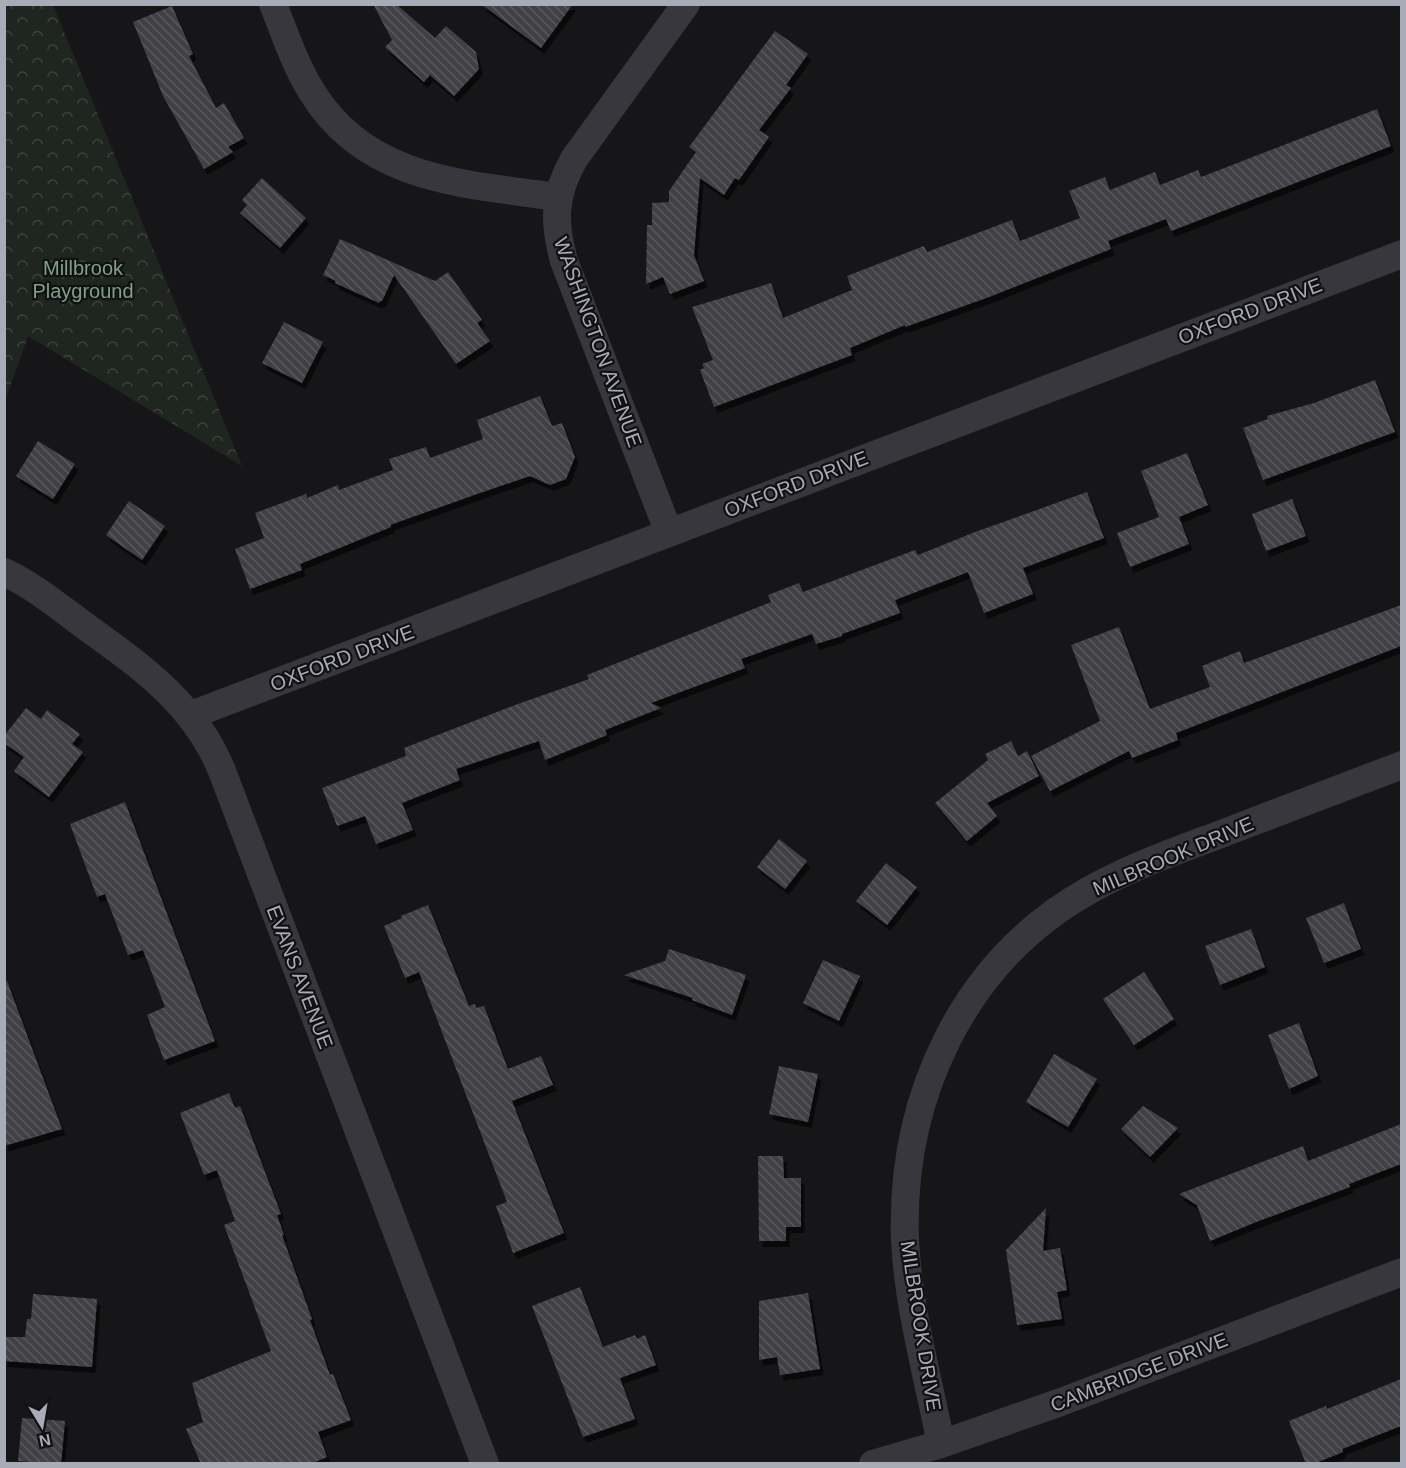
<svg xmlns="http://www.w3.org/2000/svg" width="1406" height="1468" font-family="Arial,sans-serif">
<defs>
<pattern id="forest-crowns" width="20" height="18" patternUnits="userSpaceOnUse" patternTransform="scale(1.5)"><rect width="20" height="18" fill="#1e261f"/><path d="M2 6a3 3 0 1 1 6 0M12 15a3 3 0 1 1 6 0" fill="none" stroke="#3c433d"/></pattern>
<pattern id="building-back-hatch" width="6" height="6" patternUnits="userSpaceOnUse" patternTransform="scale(1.5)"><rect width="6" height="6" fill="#404045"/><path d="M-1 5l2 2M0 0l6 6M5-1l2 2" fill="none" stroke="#59595e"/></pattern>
<filter id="shadow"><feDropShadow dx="3.5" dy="6" stdDeviation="0" flood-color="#0009"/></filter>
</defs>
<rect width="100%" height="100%" fill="#161618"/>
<path fill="url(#forest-crowns)" d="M5 4 53 5 242 466 28 336 5 401Z"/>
<path fill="url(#building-back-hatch)" filter="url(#shadow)" d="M373 4H396L435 38 446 26 476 52 479 69 454 96 430 75 424 82 385 47 392 40Z
M481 4H573L541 48Z
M172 6 193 54 189 56 216 108 224 103 244 138 228 147 233 152 204 169 163 96 133 22Z
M775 31 808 54 786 85 791 88 759 130 769 137 739 180 735 178 724 195 700 178 694 255 704 281 670 294 663 277 646 284 647 225H652V203L669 202V191L696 152 689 147Z
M1377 109 1391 146 1171 231 1166 219 1108 241 1111 249 989 297 905 327V325L850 348 852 355 714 407 700 370 704 368 702 364 713 360 692 307 771 283 783 318 852 290 847 276 924 246 927 252 1012 220 1020 241 1080 218 1069 191 1105 177 1110 190 1155 172 1160 185 1198 170 1201 177Z
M262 178 306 218 280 248 240 213 247 205 242 200Z
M340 239 435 281 448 272 482 320 477 323 490 341 456 364 394 275 382 301H380L379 303 335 283 336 281 323 275Z
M284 322 323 342 302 383 262 363Z
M1375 380 1395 432 1263 480 1243 428 1268 419 1267 416 1314 403Z
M540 396 552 426 562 423 575 457 566 479 550 485 530 476 477 494 390 525 391 527 300 564 302 570 250 589 235 549 264 538 255 513 306 494 307 498 338 485 339 490 393 470 389 459 426 447 430 458 483 439 477 420Z
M38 441 75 464 53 499 16 476Z
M1187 453 1208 505 1179 517 1189 544 1130 567 1117 533 1159 517 1141 471Z
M1087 492 1104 538 1023 568 1033 594 984 613 968 572 895 600 900 613 842 634V636L816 644 812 634 741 659 745 668 651 703 661 708 605 730 607 735 545 760 539 741 456 769 460 780 402 803 413 830 376 844 365 816 337 826 322 788 406 756 404 748 515 705 589 679 587 675 771 602 768 595 799 583 803 592 915 550 918 555 975 532Z
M1292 499 1306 536 1266 551 1252 514Z
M129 501 165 526 142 560 106 535Z
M1401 605V646L1176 733 1178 740 1132 758 1129 751 1050 791 1031 756 1100 721 1071 645 1119 627 1150 709 1210 687 1202 666 1240 651 1244 663Z
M26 708 41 719 47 710 80 734 72 744 83 752 49 797 14 771 24 757 4 743V736Z
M1011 741 1018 756 1027 751 1039 776 987 803 997 816 967 841 935 803 988 760 985 754Z
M125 802 215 1041 164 1060 147 1015 165 1007 143 950 128 955 105 894 97 897 70 824Z
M779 839 807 861 785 889 757 867Z
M886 863 917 887 887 925 856 901Z
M1344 903 1361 949 1324 963 1306 918Z
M428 905 469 1006 475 1004 476 1008 484 1006 508 1069 541 1056 553 1085 512 1101 564 1233 513 1253 496 1206 507 1202 419 972 405 978 384 926 402 918 401 916Z
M1251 929 1265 967 1220 985 1205 946Z
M669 949 746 975 732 1015 692 1000 693 998 624 975 665 961Z
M823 960 860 976 839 1021 803 1003Z
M1144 972 1174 1019 1134 1045 1103 999Z
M4 981H7L62 1129 4 1146Z
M1299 1023 1318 1076 1289 1089 1268 1035Z
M1054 1054 1097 1079 1068 1127 1026 1102Z
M779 1066 818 1074 808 1122 769 1114Z
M229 1093 235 1108 240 1106 281 1214 277 1215 284 1235H282L312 1319 310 1320 330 1375 333 1374 351 1420 318 1432 327 1457 310 1464H201L186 1429 203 1422 192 1383 271 1351 224 1225 235 1221 217 1170 204 1175 180 1113Z
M1143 1106 1178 1128 1150 1157 1121 1129Z
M1401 1124V1164L1349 1184 1350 1187 1256 1222 1210 1241 1197 1205 1179 1194 1303 1146 1308 1161Z
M758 1156H783L784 1178H801V1227H786V1241H759Z
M1046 1208 1043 1251 1060 1248 1067 1290 1057 1292 1062 1319 1017 1325 1006 1250Z
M580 1287 603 1347 635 1335 637 1339 645 1335 656 1365 620 1378 635 1419 583 1437 532 1306Z
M808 1293 820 1369 780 1375 777 1357 759 1360V1301Z
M33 1294 97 1299 92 1367 4 1361V1337H25L27 1319H31Z
M1401 1379V1426L1342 1449 1343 1452 1313 1464H1306L1289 1421 1326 1406 1327 1409Z
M22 1418 65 1421 61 1464 18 1461Z"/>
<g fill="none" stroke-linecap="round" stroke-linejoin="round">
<path stroke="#37373d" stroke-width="28" d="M273 4C285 34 295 65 312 92 366 181 466 184 558 197
M669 533 564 261C553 222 554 194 574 159L686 4
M4 572C32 585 57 605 81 623 139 665 194 702 222 771L485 1464
M191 715 1402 254
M941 1444C928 1378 908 1306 905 1240 900 1099 962 962 1088 891 1130 867 1176 851 1221 834 1281 811 1341 788 1402 765
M873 1464 941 1444 1061 1402 1402 1272"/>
</g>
<g text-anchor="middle" stroke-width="4.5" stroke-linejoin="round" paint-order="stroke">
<g font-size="20" fill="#7fa284" stroke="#111113">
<text x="83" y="275">Millbrook<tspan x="83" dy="23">Playground</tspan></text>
</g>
<g font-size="20" fill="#a8abb8" stroke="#111113">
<text transform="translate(1250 311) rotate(-21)" y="7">OXFORD DRIVE</text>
<text transform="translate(598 342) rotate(70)" y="7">WASHINGTON AVENUE</text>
<text transform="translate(796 484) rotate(-21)" y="7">OXFORD DRIVE</text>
<text transform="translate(342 658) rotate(-21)" y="7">OXFORD DRIVE</text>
<text transform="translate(1173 856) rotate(-23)" y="7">MILBROOK DRIVE</text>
<text transform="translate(300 977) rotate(69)" y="7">EVANS AVENUE</text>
<text transform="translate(921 1326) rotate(81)" y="7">MILBROOK DRIVE</text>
<text transform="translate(1139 1372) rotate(-21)" y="7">CAMBRIDGE DRIVE</text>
</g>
</g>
<rect width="1406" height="1468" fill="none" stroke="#a8abb8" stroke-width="12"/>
<g transform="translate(42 1426) rotate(169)" stroke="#111113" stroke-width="4.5" paint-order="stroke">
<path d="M0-4.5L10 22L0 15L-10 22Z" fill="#a8abb8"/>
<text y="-9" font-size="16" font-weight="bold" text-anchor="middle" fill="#a8abb8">N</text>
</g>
</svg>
